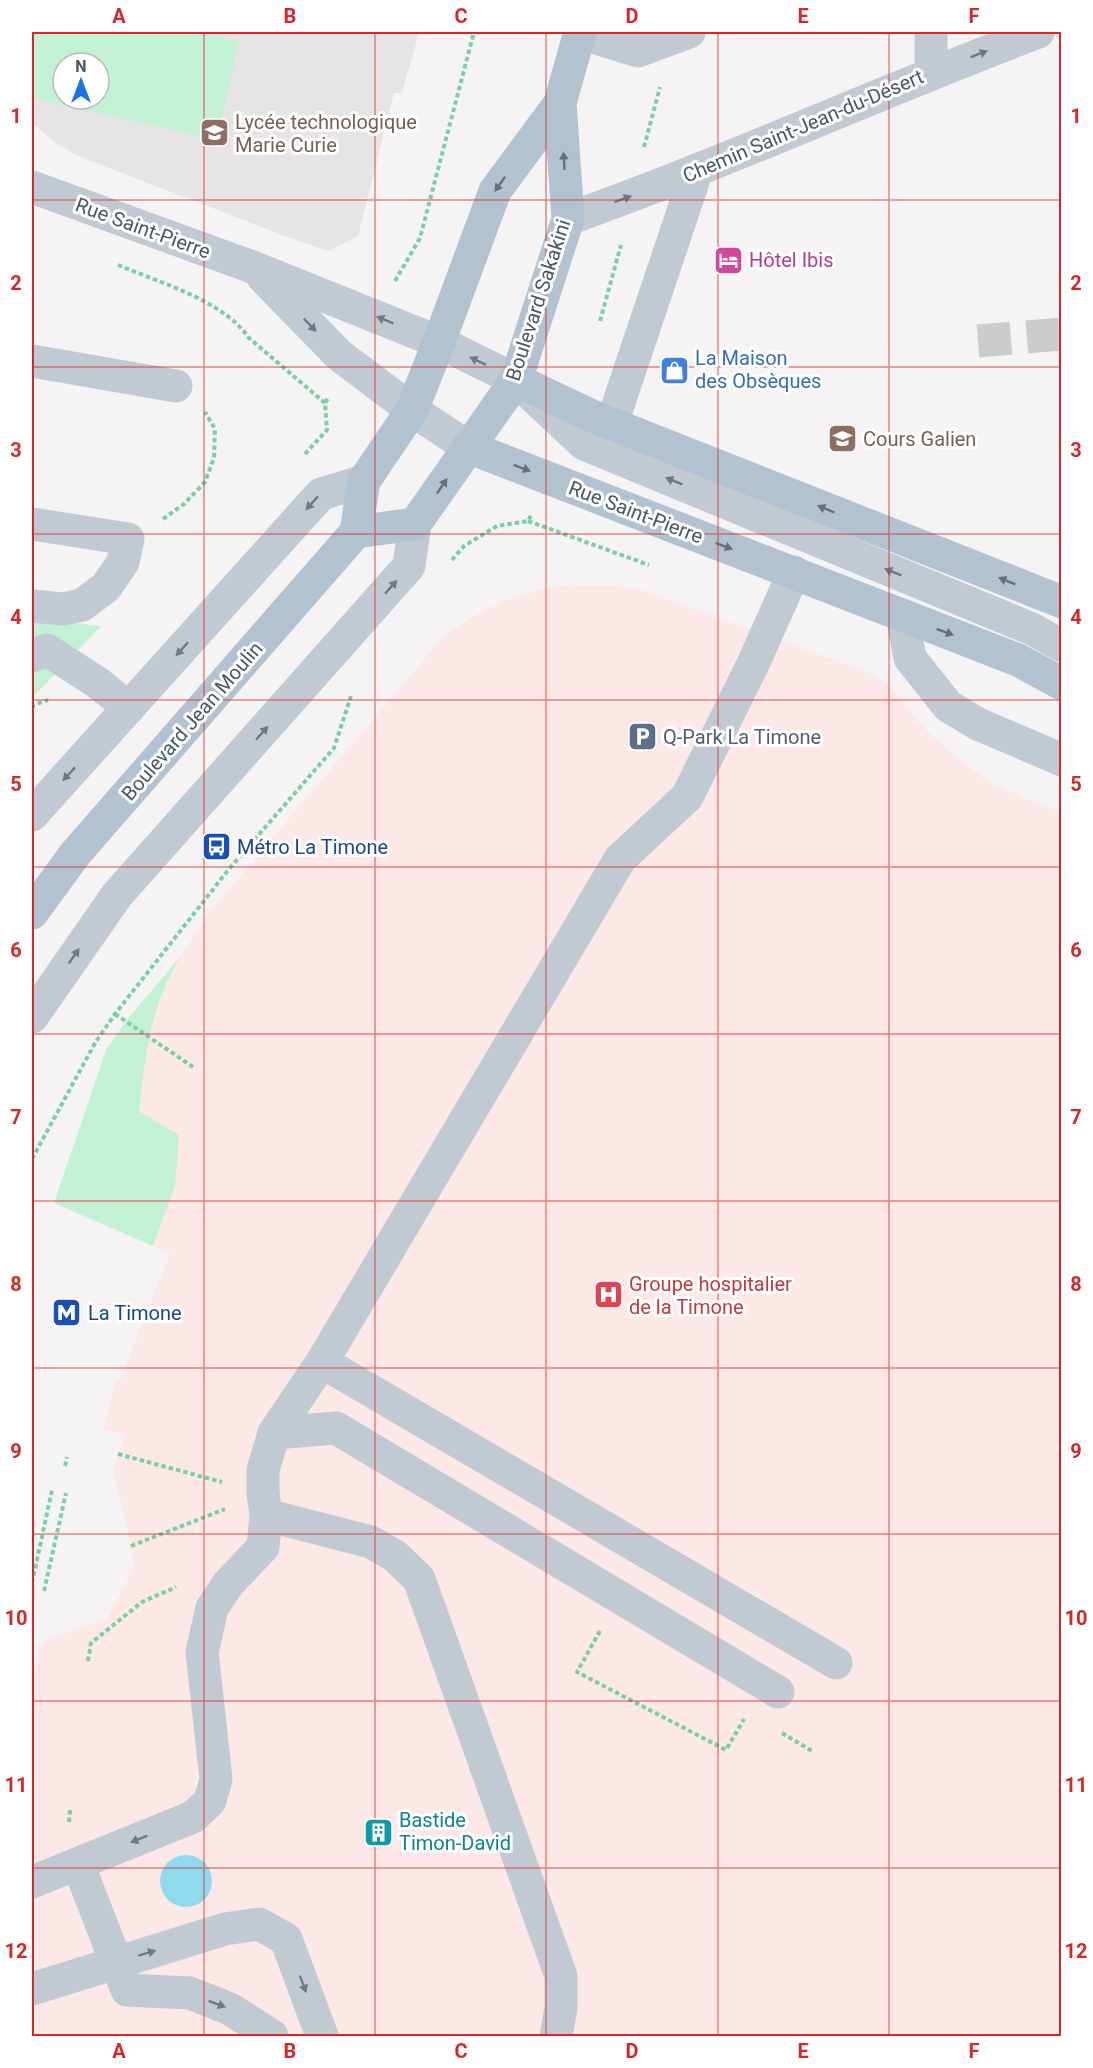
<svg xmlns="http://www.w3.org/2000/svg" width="1093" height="2068" font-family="Roboto,sans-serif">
<rect width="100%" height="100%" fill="#f5f3f3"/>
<path fill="#e6e4e5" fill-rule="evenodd" d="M32 32H419L402 93H394L358 236 328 251 290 238 78 156 56 143 32 123ZM63 63H99V99H63Z"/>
<path fill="#fce8e6" d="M573 585 636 588 877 676 890 686 925 729 955 756 988 781 1023 798 1061 812V2036H32V1685L41 1642 107 1619 134 1567 126 1523 113 1472 125 1434 104 1430 115 1380H120L170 1254 153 1246 175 1186 139 1111 148 1044 154 1019 165 987 180 957 209 913 446 634 474 616 507 600 543 589Z"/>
<path fill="#c3f1d5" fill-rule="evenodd" d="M32 32H197L239 42 216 140 32 98ZM63 63H99V99H63Z
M32 618 101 626 32 698Z
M180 957C175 967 169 977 165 987 148 1026 144 1069 139 1111L179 1135 175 1186 153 1246 54 1203 106 1050 126 1021Z"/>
<path fill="#90daee" d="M160 1881a26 26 0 1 1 52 0a26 26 0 1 1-52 0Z"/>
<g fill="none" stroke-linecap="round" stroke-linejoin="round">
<path stroke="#caccce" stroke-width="33" stroke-dasharray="33 16" stroke-linecap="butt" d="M978 341 1062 334"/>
<path stroke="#7ad0a6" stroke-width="4" stroke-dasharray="4.5 3" stroke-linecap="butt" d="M644 147 660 87
M118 265C160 283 223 300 249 338L325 403
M395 281 420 238 474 32
M600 321 621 245
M305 454 327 430 325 403 329 397
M163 519 184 504 205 482 214 458 215 429 205 412
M528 521 649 565
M452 560 464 546 497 526 528 521 531 515
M32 708 34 705 48 700
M115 1014 193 1067
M32 1159 95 1043 115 1014 229 869 334 748 351 696
M118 1454 222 1482
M65 1466 67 1457
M131 1546 225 1509
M32 1583 52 1490
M44 1591 66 1493
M600 1631 577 1672 726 1750 744 1719
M88 1661 91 1643 142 1602 176 1587
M782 1733 812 1751
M69 1822 70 1810"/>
<path stroke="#c1cad2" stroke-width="33" d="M931 32V72
M580 33 638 51 689 32
M32 187 255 268 439 342 516 380 584 444 1032 629 1062 646
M568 219C727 162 880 92 1038 32
M262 276 339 355 412 410 468 447
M32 361 176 386
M612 423 697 170
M32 524 128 539 123 562 106 587 82 605 63 609 32 606
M902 615 910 658 948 706 978 724 1062 760
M32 656 47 650 98 683 129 708
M32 815 321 494 364 481
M32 1017 117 895 409 566 415 524
M322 1362 836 1663
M274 1433 336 1428 778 1692
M266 1515 371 1542 395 1556 419 1579 561 1976V2008L556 2036
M78 1864 127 1990 190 1993 230 2009 272 2036
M32 1882 193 1817 210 1801 216 1779 202 1652 212 1608 228 1584 263 1547 266 1515 263 1493V1470L274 1433 322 1362 620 859 687 797 754 662 794 572
M32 1989 225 1929 259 1924 286 1939 322 2036"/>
<path stroke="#b3c2d1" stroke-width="33" d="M516 380 594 417 1062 602
M468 447 1018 660 1062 684
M356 532 415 524 516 380 568 219 560 103 580 32
M32 913 75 854 356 532 364 481 412 410 439 342 495 191 560 103"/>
</g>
<defs><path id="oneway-solid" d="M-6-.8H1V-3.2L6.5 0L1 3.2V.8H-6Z" transform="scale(1.5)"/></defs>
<g fill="#6e7983">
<use href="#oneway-solid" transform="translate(979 54) rotate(-21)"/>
<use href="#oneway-solid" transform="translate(623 199) rotate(-20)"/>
<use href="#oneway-solid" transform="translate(385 320) rotate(-158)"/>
<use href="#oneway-solid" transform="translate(310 325) rotate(46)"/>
<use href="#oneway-solid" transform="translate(478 361) rotate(-154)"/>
<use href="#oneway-solid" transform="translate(674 481) rotate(-158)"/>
<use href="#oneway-solid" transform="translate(312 503) rotate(132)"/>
<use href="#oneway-solid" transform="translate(893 572) rotate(-158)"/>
<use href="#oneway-solid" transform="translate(391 587) rotate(-49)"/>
<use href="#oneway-solid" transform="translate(182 649) rotate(132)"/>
<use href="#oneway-solid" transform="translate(262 733) rotate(-49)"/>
<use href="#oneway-solid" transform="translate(69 774) rotate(133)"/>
<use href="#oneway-solid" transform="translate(74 956) rotate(-55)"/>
<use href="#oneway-solid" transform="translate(139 1839) rotate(158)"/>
<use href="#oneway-solid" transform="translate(147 1953) rotate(-17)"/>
<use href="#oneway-solid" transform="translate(303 1984) rotate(70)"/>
<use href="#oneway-solid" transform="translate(217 2004) rotate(21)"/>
</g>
<g fill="#64717d">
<use href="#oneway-solid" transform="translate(564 161) rotate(-94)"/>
<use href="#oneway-solid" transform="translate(500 184) rotate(125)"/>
<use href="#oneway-solid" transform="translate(522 468) rotate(21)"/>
<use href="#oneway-solid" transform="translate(442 486) rotate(-56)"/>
<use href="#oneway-solid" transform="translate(826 509) rotate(-158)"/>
<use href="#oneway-solid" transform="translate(724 546) rotate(21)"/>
<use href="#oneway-solid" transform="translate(1007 581) rotate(-158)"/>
<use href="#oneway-solid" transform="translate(945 632) rotate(21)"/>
</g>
<path fill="none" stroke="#d62828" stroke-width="1.5" stroke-opacity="0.55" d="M204 32V2036M375 32V2036M546 32V2036M718 32V2036M889 32V2036M32 200H1062M32 367H1062M32 534H1062M32 700H1062M32 867H1062M32 1034H1062M32 1201H1062M32 1368H1062M32 1534H1062M32 1701H1062M32 1868H1062"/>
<defs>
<symbol id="school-square" viewBox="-11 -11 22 22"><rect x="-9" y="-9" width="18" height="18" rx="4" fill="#8d6e63" stroke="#fff"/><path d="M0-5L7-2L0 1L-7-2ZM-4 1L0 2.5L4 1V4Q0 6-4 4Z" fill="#fff"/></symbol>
<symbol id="hotel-square" viewBox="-11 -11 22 22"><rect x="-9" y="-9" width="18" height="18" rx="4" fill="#d1479c" stroke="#fff"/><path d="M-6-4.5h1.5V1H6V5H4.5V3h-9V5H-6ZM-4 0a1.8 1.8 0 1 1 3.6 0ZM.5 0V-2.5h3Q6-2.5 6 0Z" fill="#fff"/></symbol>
<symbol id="shop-square" viewBox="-11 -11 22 22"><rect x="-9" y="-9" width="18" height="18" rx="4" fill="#3f7fe0" stroke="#fff"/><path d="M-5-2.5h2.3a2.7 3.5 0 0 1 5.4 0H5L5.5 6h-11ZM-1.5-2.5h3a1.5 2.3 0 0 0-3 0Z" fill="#fff"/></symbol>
<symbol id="university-square" viewBox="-11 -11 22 22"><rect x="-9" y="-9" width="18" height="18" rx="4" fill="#8d6e63" stroke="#fff"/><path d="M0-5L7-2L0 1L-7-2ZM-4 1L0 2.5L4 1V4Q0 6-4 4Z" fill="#fff"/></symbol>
<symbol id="parking-square" viewBox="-11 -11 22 22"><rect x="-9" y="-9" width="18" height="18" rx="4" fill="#5c6f8a" stroke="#fff"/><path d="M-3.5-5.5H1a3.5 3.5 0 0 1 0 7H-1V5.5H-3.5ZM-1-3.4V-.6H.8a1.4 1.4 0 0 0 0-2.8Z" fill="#fff"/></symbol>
<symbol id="bus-square" viewBox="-11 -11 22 22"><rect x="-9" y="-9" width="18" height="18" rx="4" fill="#1a4fb4" stroke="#fff"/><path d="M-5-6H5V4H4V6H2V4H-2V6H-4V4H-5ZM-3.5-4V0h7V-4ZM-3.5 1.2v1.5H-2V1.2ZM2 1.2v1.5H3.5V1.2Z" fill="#fff"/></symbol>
<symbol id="hospital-square" viewBox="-11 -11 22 22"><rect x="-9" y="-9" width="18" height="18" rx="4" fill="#e0444e" stroke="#fff"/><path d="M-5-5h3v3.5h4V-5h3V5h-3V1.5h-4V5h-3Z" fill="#fff"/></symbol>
<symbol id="metro-square" viewBox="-11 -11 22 22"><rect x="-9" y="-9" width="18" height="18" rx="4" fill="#1a4fb4" stroke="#fff"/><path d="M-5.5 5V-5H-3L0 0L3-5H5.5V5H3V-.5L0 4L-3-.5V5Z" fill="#fff"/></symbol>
<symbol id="building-square" viewBox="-11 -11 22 22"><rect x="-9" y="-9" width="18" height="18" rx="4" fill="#0f9aa8" stroke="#fff"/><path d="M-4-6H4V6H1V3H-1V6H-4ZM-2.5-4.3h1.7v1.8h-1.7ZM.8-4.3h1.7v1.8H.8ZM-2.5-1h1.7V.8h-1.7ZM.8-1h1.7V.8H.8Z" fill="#fff"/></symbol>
</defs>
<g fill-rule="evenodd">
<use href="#school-square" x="198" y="116" width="33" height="33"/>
<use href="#hotel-square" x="712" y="244" width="33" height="33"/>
<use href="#shop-square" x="658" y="354" width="33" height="33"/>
<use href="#university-square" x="826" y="422" width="33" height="33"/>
<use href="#parking-square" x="626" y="720" width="33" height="33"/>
<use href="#bus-square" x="200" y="830" width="33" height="33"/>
<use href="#hospital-square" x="592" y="1278" width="33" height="33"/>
<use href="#metro-square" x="50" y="1296" width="33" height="33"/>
<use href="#building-square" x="362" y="1816" width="33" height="33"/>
</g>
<g text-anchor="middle" stroke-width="6" stroke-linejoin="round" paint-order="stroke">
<g font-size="20" fill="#785e54" stroke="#fff" text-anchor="start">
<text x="235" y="129">Lycée technologique<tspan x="235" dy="23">Marie Curie</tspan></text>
<text x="863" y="446">Cours Galien</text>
</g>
<g font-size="20" fill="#4a5661" stroke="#fff">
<text transform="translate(803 126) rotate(-23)" y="7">Chemin Saint-Jean-du-Désert</text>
<text transform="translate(143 228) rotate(20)" y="7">Rue Saint-Pierre</text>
<text transform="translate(538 300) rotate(-72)" y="7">Boulevard Sakakini</text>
<text transform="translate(636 512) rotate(21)" y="7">Rue Saint-Pierre</text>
<text transform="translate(192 721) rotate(-49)" y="7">Boulevard Jean Moulin</text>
</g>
<g font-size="20" fill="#b23c85" stroke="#fff" text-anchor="start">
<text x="749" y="267">Hôtel Ibis</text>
</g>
<g font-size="20" fill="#366cbe" stroke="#fff" text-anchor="start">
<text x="695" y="365">La Maison<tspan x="695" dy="23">des Obsèques</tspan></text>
</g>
<g font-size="20" fill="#4e5e75" stroke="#fff" text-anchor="start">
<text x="663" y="744">Q-Park La Timone</text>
</g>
<g font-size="20" fill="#164399" stroke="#fff" text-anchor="start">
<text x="237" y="854">Métro La Timone</text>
<text x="88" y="1320">La Timone</text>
</g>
<g font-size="20" fill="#be3a42" stroke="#fff" text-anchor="start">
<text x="629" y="1291">Groupe hospitalier<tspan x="629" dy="23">de la Timone</tspan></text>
</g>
<g font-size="20" fill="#0d838f" stroke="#fff" text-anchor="start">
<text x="399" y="1827">Bastide<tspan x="399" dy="23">Timon-David</tspan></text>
</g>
</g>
<rect width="1093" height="2068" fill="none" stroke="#ffffff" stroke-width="66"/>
<g transform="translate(81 81)"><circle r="28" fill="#ffffff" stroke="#b7bbc0" stroke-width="1.5"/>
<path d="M0-4.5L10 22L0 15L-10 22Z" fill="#1a73e8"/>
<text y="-9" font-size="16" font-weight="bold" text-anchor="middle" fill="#4a5661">N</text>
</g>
<rect x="33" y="33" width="1027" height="2002" fill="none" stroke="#d62828" stroke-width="2"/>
<g font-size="20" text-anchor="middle" font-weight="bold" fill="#d62828">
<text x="119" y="23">A</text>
<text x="290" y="23">B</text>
<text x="461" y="23">C</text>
<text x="632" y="23">D</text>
<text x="803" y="23">E</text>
<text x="974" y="23">F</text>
<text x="16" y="123">1</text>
<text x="1076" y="123">1</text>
<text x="16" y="290">2</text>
<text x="1076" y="290">2</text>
<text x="16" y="457">3</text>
<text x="1076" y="457">3</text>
<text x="16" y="624">4</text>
<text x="1076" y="624">4</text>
<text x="16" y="791">5</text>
<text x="1076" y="791">5</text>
<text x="16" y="957">6</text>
<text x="1076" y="957">6</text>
<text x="16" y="1124">7</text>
<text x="1076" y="1124">7</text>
<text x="16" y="1291">8</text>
<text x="1076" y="1291">8</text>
<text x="16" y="1458">9</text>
<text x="1076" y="1458">9</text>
<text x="16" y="1625">10</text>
<text x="1076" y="1625">10</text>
<text x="16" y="1792">11</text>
<text x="1076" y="1792">11</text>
<text x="16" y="1958">12</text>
<text x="1076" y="1958">12</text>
<text x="119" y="2058">A</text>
<text x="290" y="2058">B</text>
<text x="461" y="2058">C</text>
<text x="632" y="2058">D</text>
<text x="803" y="2058">E</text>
<text x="974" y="2058">F</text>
</g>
</svg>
